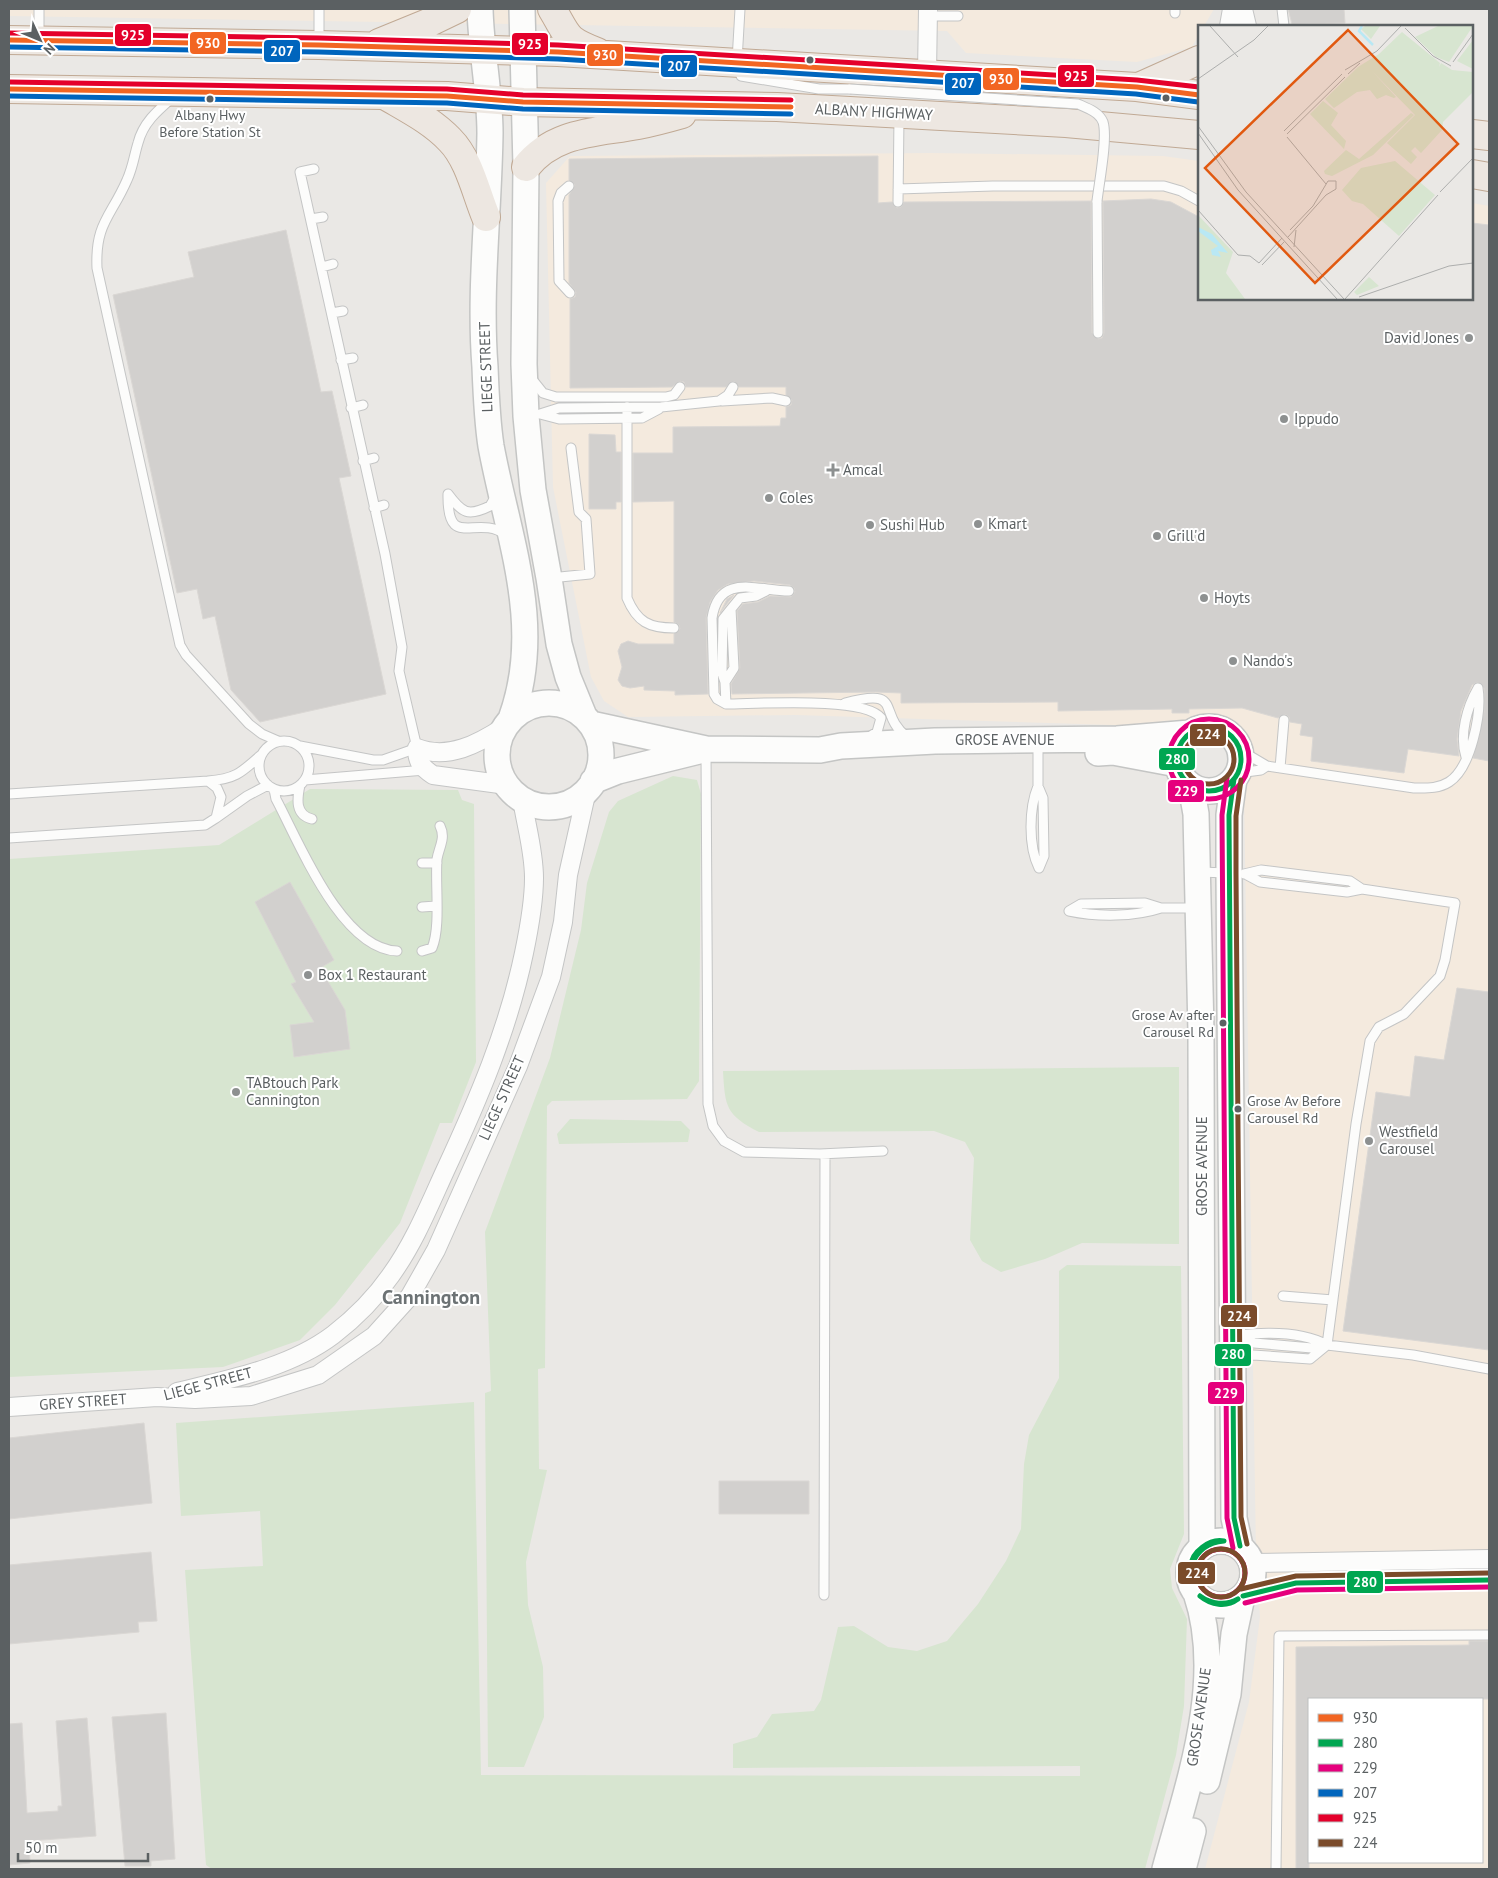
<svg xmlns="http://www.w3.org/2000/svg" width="1498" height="1878" font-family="'PT Sans',sans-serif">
<rect width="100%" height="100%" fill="#eae8e5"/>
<path fill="#f4eade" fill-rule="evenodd" d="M9 9H1214L1204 26H1199V34L1192 47 1137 62 966 53 947 31 9 16Z
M930 153 1163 156 1199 161V299H1472V203L1489 206V1869H1205L1249 1702 1260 1617 1256 1554 1243 729 795 715 628 717 604 701 591 677 553 487 546 183 570 156ZM1309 1699H1482V1862H1309Z"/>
<path fill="#d7e5d0" d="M673 776 697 780 701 794 699 1081 687 1099 552 1101 547 1106 545 1368 538 1369 539 1469 547 1470 526 1562 528 1605 543 1667 544 1717 524 1767H488L485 1393 491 1391 485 1232 550 1058 581 930 587 883 609 812 618 801Z
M310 789 458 790 462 800 474 804 476 1062 452 1123H440L400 1223 335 1305 300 1340 223 1367 9 1377V859L219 845Z
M1179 1067V1244L1082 1243 1045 1259 1001 1272 982 1261 970 1240 974 1158 965 1142 934 1131 759 1132C726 1115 725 1107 723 1071Z
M570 1119 681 1121 690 1130 688 1142 559 1144 557 1134Z
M1067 1265 1181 1266 1184 1534 1170 1569 1172 1588 1187 1619 1184 1706 1176 1755 1145 1869H212L206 1865 185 1570 263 1566 260 1511 181 1516 176 1423 474 1402 481 1775 1080 1776V1766L733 1768V1744L757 1737 772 1714 814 1711 821 1700 838 1627 854 1626 888 1647 917 1651 947 1641 978 1604 1006 1561 1021 1529 1024 1464 1029 1435 1059 1378V1271Z"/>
<path fill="#d2d0ce" stroke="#dad7d4" d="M1288 9H1344L1345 23 1292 24Z
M878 156V203L892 202 897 208 901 207 904 202 1091 201 1092 333 1098 339 1102 338 1104 333 1103 201 1151 199 1171 202 1199 217V299H1472V223L1489 225V761L1473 758 1484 712V688L1478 682 1472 685 1461 711 1457 739 1459 756 1408 749 1404 773 1311 761 1313 737 1300 735 1302 724 1290 722 1289 717 1285 714 1278 718 1242 708 1189 709V713H1172V709L1058 711V702L901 703V693L876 692 732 694 731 684 740 668 737 611 743 604 758 602 770 596 791 597 795 592 794 588 790 585 754 581 728 584 718 590 710 602 706 618 708 694 675 695V691L644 690V686L630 688 622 686 618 680 622 667 618 651 621 644 628 641 638 644H674V634L680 629 679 625 674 622V501L633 502V453H673V427L780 426 781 418H786V407L791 405 792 400 786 395V387H739L734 381 726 387H686L684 382 680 381 672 387 570 388V299L575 297 576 292 569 283V195L575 185 569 180V159Z
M286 230 321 392 332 391 351 476 339 478 386 694 260 722 231 690 215 616 203 619 197 589 177 593 113 295 194 277 188 252Z
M589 434 615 435 616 452H621V502H616V509H589Z
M734 595 726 605 720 613 727 599Z
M290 882 334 960 320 968 345 1010 350 1049 294 1057 290 1025 314 1022 291 984 296 982 255 902Z
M1457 988 1489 992V1350L1343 1331 1376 1092 1410 1097 1415 1056 1444 1060Z
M144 1423 152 1503 9 1519V1438Z
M719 1481H809V1514H719Z
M151 1552 157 1621 138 1622 139 1632 9 1644V1565Z
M1469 1641H1489V1699H1309V1869H1296V1647L1469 1645Z
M166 1713 175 1859 151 1861V1866H125L112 1717Z
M87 1718 96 1836 29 1841 30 1863 9 1865V1724L22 1723 27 1813 58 1811V1806H62L56 1721Z"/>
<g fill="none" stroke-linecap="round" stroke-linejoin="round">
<defs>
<path id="lane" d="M319 9V41
M1282 9 1284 26
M1175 13V9
M928 16H958
M39 38V9
M737 61 740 9
M741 76 819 89H850
M172 98C157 111 143 123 138 143 134 156 133 167 127 180 111 217 95 223 97 268L180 645 186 655 249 724 262 734 278 741
M569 186 561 193 558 201 559 281 570 293
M898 189 993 186H1164L1181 191 1199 201
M1097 201 1098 333
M898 202 899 117
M311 219 323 217
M322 267 333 264
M332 313 343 311
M341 360 353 358
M531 378 543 393 556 397H666L674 395 680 387
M722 401 772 398 786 401
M627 407V598C637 622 649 628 674 628
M351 408 363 405
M540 414 559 408 661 407 719 401 728 395 733 387
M540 414 559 419 642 418 659 409
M363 461 374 458
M448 494C447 552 476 513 506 535
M448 494C462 513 468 517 490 506L497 494
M374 508 384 505
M550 578 590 574 586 519 579 512 571 448
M789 591C758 591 719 572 712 618L714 694 717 699 726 704C756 704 865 696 881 718L877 732 869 737
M725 682 722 673 723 619 731 609
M845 703C905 687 876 713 907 737
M726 704 725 682 734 668 731 609 740 598 756 596 766 591
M259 766a25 25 0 1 1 50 0a25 25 0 1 1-50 0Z
M1038 741V786L1043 798 1044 856 1039 868
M300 746 373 760H383L417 748 399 671 402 647 385 554 300 172 314 169
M1240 750 1267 766 1414 788C1426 788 1438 789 1449 782 1471 768 1482 713 1478 688
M706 752 708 1104 713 1126 724 1141 744 1152 820 1154 883 1151
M1466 757C1459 735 1467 707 1478 688
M1280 768 1284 720
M1238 773 1261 770 1267 766
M305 780 425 770
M208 781C235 779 241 773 261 755
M300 785C297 799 295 815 312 819
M1038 786C1029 808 1028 846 1039 868
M274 789 276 799C299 842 341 949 397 951
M9 794 208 781 217 788 221 797 216 818 205 825 9 838
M216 818 247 796 268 785
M422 863H437
M1199 872 1228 873
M1244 874 1261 870 1350 881 1362 889
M422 907 436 906
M1069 911 1081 904 1145 903 1161 908H1196
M1069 911C1097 917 1134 917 1161 908
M422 951 432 948C441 927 435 884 437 859 439 847 446 838 440 826
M1283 1296 1333 1300
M1234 1335 1254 1343 1312 1348 1327 1345 1413 1355 1489 1369
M1237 1335C1265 1332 1302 1331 1327 1345
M1234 1356 1253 1355 1310 1359 1327 1345 1356 1124 1370 1041 1379 1027 1404 1014 1440 976 1445 960 1455 903 1362 889 1347 892 1260 882 1247 875
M824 1595 825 1154
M1276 1869 1279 1636 1489 1635"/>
<path id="street" d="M1243 9 1247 26
M1229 26 1232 9
M927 74 928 9
M504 727C478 744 448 760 417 748 417 762 421 767 433 775L507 785
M177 1392C230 1379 289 1368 333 1335 355 1318 375 1298 391 1275 414 1243 429 1206 445 1171 478 1100 508 1030 524 953 529 929 534 903 534 878 534 851 526 825 522 799
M9 1407 157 1397 195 1399 251 1396 318 1375 374 1336 410 1296 436 1250 518 1066 551 977 563 922 568 875 587 790
M1252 1563 1489 1559
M1243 1596 1296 1583 1489 1580"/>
<path id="secondary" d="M480 9C481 50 490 92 490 133 489 211 479 289 485 367 486 393 487 420 491 446 508 538 545 626 511 719
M522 9 526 167 524 364 526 416 533 490 549 578 559 644 568 677 584 716
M497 755a52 52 0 1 1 104 0a52 52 0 1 1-104 0Z
M591 724 706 749 820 750 841 746 935 741 1117 739 1190 733
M1177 759a32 32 0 1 1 64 0a32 32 0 1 1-64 0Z
M1098 753 1113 752 1177 764
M1234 779 1229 815V873L1234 1518 1240 1546
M593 781 618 771 699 751
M1191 786 1196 814 1201 1032 1202 1547
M1189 1573a32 32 0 1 1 64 0a32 32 0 1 1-64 0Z
M1207 1781 1228 1694 1234 1634 1242 1597
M1165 1869C1188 1784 1226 1681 1196 1593
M1183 1869 1193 1831"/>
<path id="highway" d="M552 9C569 37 564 39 597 52
M9 40 319 45 558 52 1137 87 1199 95
M379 43 428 23 457 9
M1141 86 1199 60
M9 89 447 96 523 102 777 107 1066 123 1199 135
M386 96C408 109 432 121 450 140 469 159 476 193 486 217
M1472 134 1489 136
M526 167C555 131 596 133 638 125 653 122 668 118 682 114
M1472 174 1489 177"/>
</defs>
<use href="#lane" stroke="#c4c5c5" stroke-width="11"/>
<use href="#street" stroke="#c4c5c5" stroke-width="20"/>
<use href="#secondary" stroke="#c4c5c4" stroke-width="28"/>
<use href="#highway" stroke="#c0a994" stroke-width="30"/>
<use href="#lane" stroke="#fcfcfb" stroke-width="9"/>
<use href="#street" stroke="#fcfcfb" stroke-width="18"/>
<use href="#secondary" stroke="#fcfcfb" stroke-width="25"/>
<use href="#highway" stroke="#ede7e1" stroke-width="28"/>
<defs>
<path id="lane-bridge" d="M850 89 1078 104C1087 108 1099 112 1103 122 1108 138 1099 183 1097 201"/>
</defs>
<use href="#lane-bridge" stroke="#c4c5c5" stroke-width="11" stroke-linecap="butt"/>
<use href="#lane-bridge" stroke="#fcfcfb" stroke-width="9"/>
<defs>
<path id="bus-1" d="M9 40 319 45 558 52 1137 87 1199 95
M9 89 447 96 523 102 791 107"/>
<path id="bus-2" d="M1177 759a32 32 0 1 1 64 0a32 32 0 1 1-64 0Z
M1234 779 1229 815 1234 1518 1240 1546
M1191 1566C1191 1552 1210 1538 1224 1541
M1191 1566C1197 1551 1207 1542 1224 1541
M1200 1596C1211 1604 1226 1606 1238 1599
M1200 1596C1211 1605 1226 1608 1238 1599
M1243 1596 1296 1583 1489 1580"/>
<path id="bus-3" d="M1169 759a40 40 0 1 1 80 0a40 40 0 1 1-80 0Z
M1227 778 1222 815 1227 1518 1233 1548
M1197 1573a24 24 0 1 1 48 0a24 24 0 1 1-48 0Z
M1245 1603 1297 1590 1489 1587"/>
<path id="bus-4" d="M9 47 319 52 558 59 1136 94 1198 102
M9 96 447 103 523 109 791 114"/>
<path id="bus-5" d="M9 33 319 38 558 45 1137 80 1199 87
M9 82 447 89 523 95 791 100"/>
<path id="bus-6" d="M1184 759a25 25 0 1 1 50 0a25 25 0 1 1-50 0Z
M1241 780 1236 816V873L1241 1517 1247 1544
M1197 1573a24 24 0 1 1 48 0a24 24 0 1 1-48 0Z
M1241 1589 1296 1576 1489 1573"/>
</defs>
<use href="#bus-1" stroke="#fff" stroke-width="9"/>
<use href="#bus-2" stroke="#fff" stroke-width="9"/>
<use href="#bus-3" stroke="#fff" stroke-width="9"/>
<use href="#bus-4" stroke="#fff" stroke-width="9"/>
<use href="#bus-5" stroke="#fff" stroke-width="9"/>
<use href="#bus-6" stroke="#fff" stroke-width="9"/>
<use href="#bus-1" stroke="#f26522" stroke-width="5"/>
<use href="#bus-2" stroke="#00a651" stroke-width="5"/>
<use href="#bus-3" stroke="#e5007d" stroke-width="5"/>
<use href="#bus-4" stroke="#0065bd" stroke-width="5"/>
<use href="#bus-5" stroke="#e4002b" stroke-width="5"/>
<use href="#bus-6" stroke="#7a4b2a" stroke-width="5"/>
</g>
<g fill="#5b6062" stroke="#fff" stroke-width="2">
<circle cx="810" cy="60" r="4.5"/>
<circle cx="1166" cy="98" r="4.5"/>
<circle cx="210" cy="99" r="4.5"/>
<circle cx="1223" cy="1023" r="4.5"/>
<circle cx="1238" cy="1109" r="4.5"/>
</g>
<g fill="#8d9090" stroke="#fff" stroke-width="2">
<circle cx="1469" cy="338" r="5"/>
<circle cx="1284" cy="419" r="5"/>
<path d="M830.5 462.5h5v5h5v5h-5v5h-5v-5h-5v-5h5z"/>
<circle cx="769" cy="498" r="5"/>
<circle cx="978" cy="524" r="5"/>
<circle cx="870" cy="525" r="5"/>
<circle cx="1157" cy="536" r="5"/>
<circle cx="1204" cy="598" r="5"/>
<circle cx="1233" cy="661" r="5"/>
<circle cx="308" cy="975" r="5"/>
<circle cx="236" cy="1092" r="5"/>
<circle cx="1369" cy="1141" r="5"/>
</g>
<g text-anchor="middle" stroke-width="4" stroke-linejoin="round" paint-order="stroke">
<g font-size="14" fill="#5b6062" stroke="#fff">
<text x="210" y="120">Albany Hwy<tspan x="210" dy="17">Before Station St</tspan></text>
<text x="1214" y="1020" text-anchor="end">Grose Av after<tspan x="1214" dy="17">Carousel Rd</tspan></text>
<text x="1247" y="1106" text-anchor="start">Grose Av Before<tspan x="1247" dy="17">Carousel Rd</tspan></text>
</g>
<g font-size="15" fill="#5b6062" stroke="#fff">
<text transform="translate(874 112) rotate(3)" y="5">ALBANY HIGHWAY</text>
<text transform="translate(486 367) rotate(-92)" y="5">LIEGE STREET</text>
<text x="1005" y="745">GROSE AVENUE</text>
<text transform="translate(502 1098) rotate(-66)" y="5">LIEGE STREET</text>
<text transform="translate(1202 1166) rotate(-90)" y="5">GROSE AVENUE</text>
<text transform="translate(208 1384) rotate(-15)" y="5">LIEGE STREET</text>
<text transform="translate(83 1402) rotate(-4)" y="5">GREY STREET</text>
<text transform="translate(1199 1717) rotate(-82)" y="5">GROSE AVENUE</text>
</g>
<g font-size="15" fill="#5b6062" stroke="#fff" text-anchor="start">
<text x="1459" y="343" text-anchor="end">David Jones</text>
<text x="1294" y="424">Ippudo</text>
<text x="843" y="475">Amcal</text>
<text x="779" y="503">Coles</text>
<text x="988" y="529">Kmart</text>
<text x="880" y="530">Sushi Hub</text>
<text x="1167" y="541">Grill'd</text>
<text x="1214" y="603">Hoyts</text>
<text x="1243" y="666">Nando's</text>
<text x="318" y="980">Box 1 Restaurant</text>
<text x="246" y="1088">TABtouch Park<tspan x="246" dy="17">Cannington</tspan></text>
<text x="1379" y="1137">Westfield<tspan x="1379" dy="17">Carousel</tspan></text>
</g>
<g font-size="20" font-weight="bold" fill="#6c7274" stroke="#fff">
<text x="431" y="1304">Cannington</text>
</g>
</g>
<g transform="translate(1198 25)">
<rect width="275" height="275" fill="#eae8e5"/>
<path d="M167 1H182L173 14 163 4ZM240 1H275L251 37 238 32 217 12ZM204 7 242 38 241 42 243 38 254 45 275 47V67L245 97 244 105 223 128 217 122 213 126 219 132 213 139 189 118 217 90 173 45 198 72 196 73 188 70 179 74 172 65 159 67 136 83 127 74 160 42 181 29ZM275 15V44L259 36ZM125 76 140 88 133 100 148 116 146 124 112 89ZM213 88 216 90 175 130 134 151 127 149 126 146 148 125 161 134ZM197 136 237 170 201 211 165 179 154 176 144 165 163 143ZM0 190 35 227 28 248 47 274H0ZM171 252 181 261 159 270 156 267Z" fill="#d7e5d0"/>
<path d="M0 202 14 209 30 228 20 226 23 232 14 230 13 225 20 221 0 206Z" fill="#b9e8f4"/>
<path fill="none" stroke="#b9e8f4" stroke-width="2.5" d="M164 1 161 6 175 20"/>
<path fill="none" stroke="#adaead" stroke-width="1" d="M12 1 40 32M207 3 235 31 253 41M255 37 275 9M147 45 179 26 203 1M150 49 162 38M0 54 56 15 70 1M0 101 48 167 146 274M86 106 144 49M0 108 40 165 139 274M89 109 147 52M89 112 128 159M242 167 275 133M0 185 40 230 52 231 61 238M90 212 128 170 138 164V156H130L115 181 92 205M96 222 98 205M61 238 84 213M64 240 86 217M161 272 251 241 275 238M147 274 240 170"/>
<path fill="#e15910" fill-opacity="0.15" stroke="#e15910" stroke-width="2.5" d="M150 5 260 119 117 258 7 143Z"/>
<rect width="275" height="275" fill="none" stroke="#5b6062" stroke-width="2.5"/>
</g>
<g stroke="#fff" stroke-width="2">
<rect x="114" y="23" width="38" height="24" rx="5" fill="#e4002b"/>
<rect x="189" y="31" width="38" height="24" rx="5" fill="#f26522"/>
<rect x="511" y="32" width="38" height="24" rx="5" fill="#e4002b"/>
<rect x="263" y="39" width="38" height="24" rx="5" fill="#0065bd"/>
<rect x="586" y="43" width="38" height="24" rx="5" fill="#f26522"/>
<rect x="660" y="54" width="38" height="24" rx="5" fill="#0065bd"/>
<rect x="1057" y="64" width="38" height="24" rx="5" fill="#e4002b"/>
<rect x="982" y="67" width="38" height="24" rx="5" fill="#f26522"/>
<rect x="944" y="72" width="38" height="24" rx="5" fill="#0065bd"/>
<rect x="1189" y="723" width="38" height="24" rx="5" fill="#7a4b2a"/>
<rect x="1158" y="747" width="38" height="24" rx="5" fill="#00a651"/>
<rect x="1167" y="779" width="38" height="24" rx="5" fill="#e5007d"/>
<rect x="1220" y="1304" width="38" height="24" rx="5" fill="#7a4b2a"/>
<rect x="1214" y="1343" width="38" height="24" rx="5" fill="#00a651"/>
<rect x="1207" y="1381" width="38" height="24" rx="5" fill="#e5007d"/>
<rect x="1177" y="1561" width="39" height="24" rx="5" fill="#7a4b2a"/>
<rect x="1346" y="1570" width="38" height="24" rx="5" fill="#00a651"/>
</g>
<g font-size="14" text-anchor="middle" font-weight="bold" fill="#fff">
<text x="133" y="40">925</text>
<text x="208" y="48">930</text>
<text x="530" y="49">925</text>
<text x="282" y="56">207</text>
<text x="605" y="60">930</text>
<text x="679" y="71">207</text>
<text x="1076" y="81">925</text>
<text x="1001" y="84">930</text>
<text x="963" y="88">207</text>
<text x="1208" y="739">224</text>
<text x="1177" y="764">280</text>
<text x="1186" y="796">229</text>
<text x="1239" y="1321">224</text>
<text x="1233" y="1359">280</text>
<text x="1226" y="1398">229</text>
<text x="1197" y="1578">224</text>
<text x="1365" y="1587">280</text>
</g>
<rect width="1498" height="1878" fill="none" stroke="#5b6062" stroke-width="20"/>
<rect x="1308" y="1698" width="175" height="165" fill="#ffffff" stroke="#bdbfc0"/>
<rect x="1318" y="1714" width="25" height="8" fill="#f26522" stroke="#bdbfc0"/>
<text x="1353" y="1723" font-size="15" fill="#5b6062">930</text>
<rect x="1318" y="1739" width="25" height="8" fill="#00a651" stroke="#bdbfc0"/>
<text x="1353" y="1748" font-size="15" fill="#5b6062">280</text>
<rect x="1318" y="1764" width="25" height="8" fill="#e5007d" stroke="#bdbfc0"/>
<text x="1353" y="1773" font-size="15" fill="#5b6062">229</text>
<rect x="1318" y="1789" width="25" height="8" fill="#0065bd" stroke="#bdbfc0"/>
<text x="1353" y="1798" font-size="15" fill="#5b6062">207</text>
<rect x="1318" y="1814" width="25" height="8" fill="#e4002b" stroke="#bdbfc0"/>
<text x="1353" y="1823" font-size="15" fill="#5b6062">925</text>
<rect x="1318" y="1839" width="25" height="8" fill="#7a4b2a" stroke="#bdbfc0"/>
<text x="1353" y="1848" font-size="15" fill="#5b6062">224</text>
<g transform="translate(40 40) rotate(134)" stroke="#ffffff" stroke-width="4" paint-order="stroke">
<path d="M0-4L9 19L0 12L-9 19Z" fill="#5b6062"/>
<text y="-8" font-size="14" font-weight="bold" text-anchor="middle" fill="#5b6062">N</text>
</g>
<path d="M18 1853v8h130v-8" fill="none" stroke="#5b6062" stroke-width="2.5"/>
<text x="25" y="1853" font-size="15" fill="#5b6062" stroke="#ffffff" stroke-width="4" paint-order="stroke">50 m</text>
</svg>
